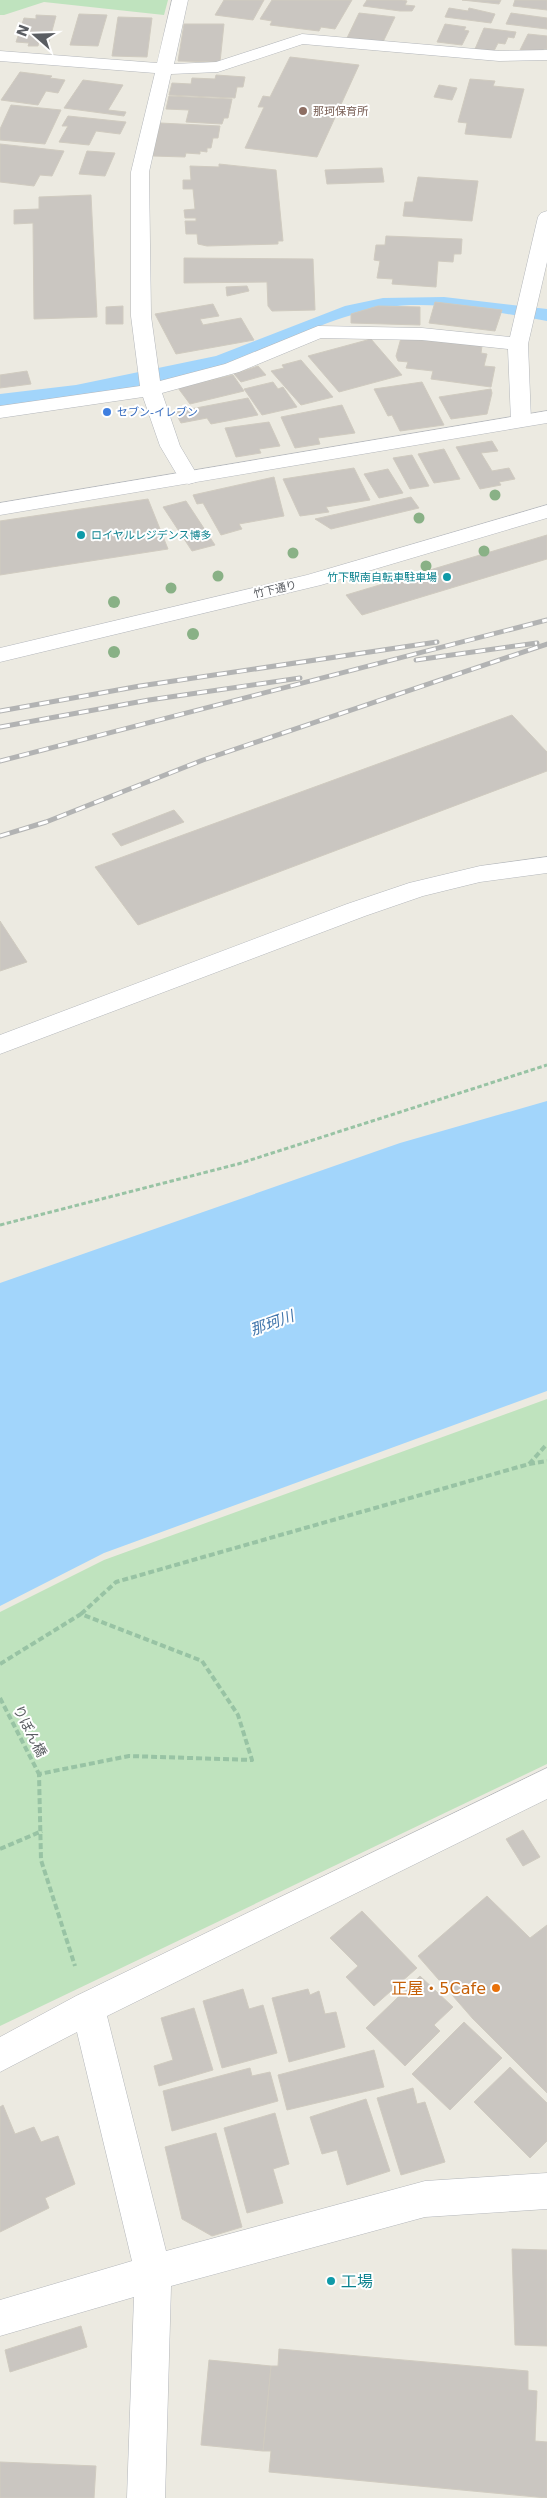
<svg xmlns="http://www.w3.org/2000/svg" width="547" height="2498" font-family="'DejaVu Sans','Noto Sans JP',sans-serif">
<rect width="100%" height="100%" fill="#eceae1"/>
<path fill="#bfe3be" d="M0 0H168L164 15 44 2 4 15H0Z
M547 1399V1764L0 2026V1612L104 1560Z"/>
<path fill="#a2d5fb" d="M444 297 547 309V321C497 312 437 300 386 307 328 316 277 348 222 365 149 389 76 399 0 407V394L76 385 216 356 345 306 383 298Z
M547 1101V1391L104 1553 0 1606V1283L400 1143Z"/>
<path fill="#cac6c1" stroke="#d0cbc0" d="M224 0H264L253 20 215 15Z
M272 0H352L335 29 321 27 319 31 270 25 272 21 260 19Z
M367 0H402L407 1 405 5 415 6 412 11H400L363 6Z
M462 0H501L499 4Z
M515 0H547V10L513 6Z
M449 8 468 11 469 8 495 14 491 23 445 17Z
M359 13 395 17 383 42 347 38Z
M511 13 547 18V29L506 24Z
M79 14 107 15 98 46 70 45Z
M36 15 56 16 49 42 39 41 38 46H28L29 43 16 42 24 18 36 19Z
M118 17 152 18 147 57 112 56Z
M184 24H224L220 62 178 61Z
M445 24 466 27 464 30 469 31 462 45 437 42Z
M484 28 516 32 514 38 508 37 505 44 498 43 494 51 475 49Z
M528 34 547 36V49H544L542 53 520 50Z
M290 57 359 65 317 157 245 148 264 107H258L263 96 270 97Z
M20 72 52 76 50 78 65 80 58 93 46 91 38 105 1 100Z
M216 75 245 77 243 87H237L235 98 169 95 172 83 191 84 192 78 215 79Z
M470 79 495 81 493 86 524 89 511 138 465 134 467 123 458 122Z
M83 80 123 85 108 110 126 112 124 116 64 108Z
M439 85 457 88 452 100 434 97Z
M169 96 232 99 228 118H224L222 124 186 122 189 110 166 109Z
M11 105 61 110 45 144 0 140V129Z
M68 116 126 122 120 134 96 131 89 145 59 142 68 126H62Z
M160 123 220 126 218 138H213L211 148H207V152L200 151V154L186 153 185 157 153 156Z
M0 144 64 151 52 176 40 175 34 186 0 182Z
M87 151 115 153 105 176 79 174Z
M219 164 276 170 283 241H278V244L207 246 198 244 197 234H186L185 221H196V218H185L184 210 195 209 193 189H183V180H191L190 166 219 167Z
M382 168 384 182 327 184 325 170Z
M418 177 478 181 472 221 403 216 405 202H413Z
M91 195 97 317 34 319 33 223 14 224V210L39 209V197Z
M386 236 462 239 461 254H454L453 262 438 261 436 287 392 284 393 279 377 278 380 261 374 260 376 245H385Z
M184 258 313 259 315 310 272 311 268 306 267 282 184 283Z
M247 286 249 291 227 296 226 287Z
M435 302 502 310 495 331 429 323Z
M213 304 219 316 200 319 203 325 241 318 254 340 176 354 155 314Z
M123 306V324H106V307Z
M378 306 420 307V325L351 323V314Z
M401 338 482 346 481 353 487 354 484 366 495 367 491 387 431 379 433 371 406 368 408 362 398 361 396 356Z
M371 339 402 375 339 392 308 356Z
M301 360 333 397 301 405 271 371 284 368 282 365Z
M258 366 266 375 241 382 234 374Z
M27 371 31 384 0 388V375Z
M233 375 244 391 190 404 178 388Z
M273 382 278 389 283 387 297 407 262 415 244 389Z
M422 382 444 425 400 431 392 415 388 416 374 389Z
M491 389 492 393 487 414 451 419 439 397Z
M248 398 258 415 211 424 207 418 181 423 175 412Z
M342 405 355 433 318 438 320 444 295 448 281 417Z
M269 422 280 446 259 449 261 453 236 457 225 428Z
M492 441 498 451 481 453 492 471 509 468 515 479 499 482 501 485 480 489 456 447Z
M444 449 460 479 434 483 418 454Z
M412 455 429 486 410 489 393 458Z
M354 468 370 500 326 507 329 512 300 516 283 479Z
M388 469 403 493 379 498 364 474Z
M274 477 284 516 239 524 242 529 221 535 203 503 197 504 193 495Z
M411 497 419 508 331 529 315 519Z
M148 499 168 549 0 575V521Z
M186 501 215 545 192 551 163 507Z
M547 535V559L362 615 346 595Z
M512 715 547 752V771L138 925 95 867Z
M174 810 184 822 121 846 112 834Z
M0 921 27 962 0 971Z
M523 1830 540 1857 523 1866 506 1839Z
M487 1896 530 1938 547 1925V2093L473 2019 418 1956Z
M362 1911 417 1968 374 2006 346 1977 358 1966 330 1938Z
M420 1976 453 2007 434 2025 440 2031 405 2066 366 2028Z
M243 1989 249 2009 263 2005 277 2053 222 2068 203 2001Z
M308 1989 310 1995 319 1991 325 2014 336 2012 345 2047 289 2062 272 1998Z
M194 2008 213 2070 159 2086 154 2066 173 2060 161 2018Z
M464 2022 502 2058 450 2110 412 2074Z
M374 2050 384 2087 287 2110 278 2075Z
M510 2067 547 2103V2141L530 2158 474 2102Z
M250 2068 252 2076 270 2072 278 2101 172 2131 163 2091Z
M413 2088 417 2104 425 2102 445 2162 401 2175 377 2098Z
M366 2099 390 2171 347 2185 337 2150 322 2154 310 2117Z
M3 2105 15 2134 34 2127 41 2142 58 2136 75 2184 45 2198 49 2208 0 2232V2107Z
M275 2113 289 2164 273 2169 283 2203 247 2213 224 2128Z
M216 2133 242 2227 212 2236 182 2219 165 2147Z
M512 2249 547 2250V2346L515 2345Z
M81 2326 87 2347 10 2372 5 2350Z
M279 2349 528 2371V2390L537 2391 535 2441 547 2442V2498L269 2472 271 2451H263L271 2366H278Z
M209 2360 271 2366 263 2451 201 2445Z
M0 2462 96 2466 94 2498H0Z"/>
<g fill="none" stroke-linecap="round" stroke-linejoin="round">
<defs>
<path id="minor" d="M172 0H188L174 64 216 62 302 34 499 51 547 50V60L499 61 303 44 218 72 171 74 149 172 151 316 160 381 225 364 318 326 422 328 510 337 538 217 541 213 547 211V262L528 344 531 421 528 425 521 427 514 425 511 421 508 349 422 340 321 338 239 372 162 393 180 446 199 478 196 482 189 484 182 482 179 478 160 446 143 397 0 418V406L140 386 131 316V172L155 73 0 61V51L157 63Z
M547 1768V1799L107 2016 166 2251 425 2181 547 2173V2209L425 2217 171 2286 165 2498H127L134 2297 0 2336V2300L132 2261 77 2032 0 2072V2037L76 1996Z"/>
<path id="tertiary" d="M547 857V873L480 882 423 896 365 916 0 1054V1035L347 904 409 883 480 866Z"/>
<path id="secondary" d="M547 411V423L0 515V503Z
M547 505V518L321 585 0 662V648L307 575Z"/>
</defs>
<use href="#minor" stroke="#b4b7bb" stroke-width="1"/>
<use href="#tertiary" stroke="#b4b7bb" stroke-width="1"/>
<use href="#secondary" stroke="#b5b8bd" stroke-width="1"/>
<path stroke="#98c3a4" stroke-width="3" stroke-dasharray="4.5 2.5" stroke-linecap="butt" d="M0 1225 238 1164 547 1065"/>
<path stroke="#98c3a4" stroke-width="4" stroke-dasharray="6 3" stroke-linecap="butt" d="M529 1464 547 1444
M81 1614 116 1582 529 1464 547 1461
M0 1664 81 1614 202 1661 238 1715 252 1760 129 1756 39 1774 41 1860 75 1966
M0 1698 39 1774
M0 1849 42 1831"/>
<use href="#minor" fill="#fff" fill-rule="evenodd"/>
<use href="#tertiary" fill="#fff" fill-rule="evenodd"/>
<use href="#secondary" fill="#fff" fill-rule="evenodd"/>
<defs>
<path id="rail" d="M416 660 537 643
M0 711 140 686 437 642
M0 727 149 700 300 678
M0 761 547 620
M0 836 46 822 203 760 547 644"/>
</defs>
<use href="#rail" stroke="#b2b3b3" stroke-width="5"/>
<use href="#rail" stroke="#fff" stroke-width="3" stroke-dasharray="10" stroke-linecap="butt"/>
</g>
<g fill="#89b186">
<circle cx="495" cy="495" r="5.5"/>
<circle cx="419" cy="518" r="5.5"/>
<circle cx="484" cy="551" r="5.5"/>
<circle cx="293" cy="553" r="5.5"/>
<circle cx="426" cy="566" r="5.5"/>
<circle cx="218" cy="576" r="5.5"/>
<circle cx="171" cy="588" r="5.5"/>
<circle cx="114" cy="602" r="6"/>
<circle cx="193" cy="634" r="6"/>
<circle cx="114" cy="652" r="6"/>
</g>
<circle fill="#8d6e63" stroke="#fff" stroke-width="2" cx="303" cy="111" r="5"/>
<circle fill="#3f7fe0" stroke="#fff" stroke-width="2" cx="107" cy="412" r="5"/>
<g fill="#0f9aa8" stroke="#fff" stroke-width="2">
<circle cx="81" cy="535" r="5"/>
<circle cx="447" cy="577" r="5"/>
<circle cx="331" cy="2281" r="5"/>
</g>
<circle fill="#e8710a" stroke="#fff" stroke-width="2" cx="496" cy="1988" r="5"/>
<g text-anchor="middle" stroke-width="4" stroke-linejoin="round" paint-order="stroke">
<g font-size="11" fill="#785e54" stroke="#fff" text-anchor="start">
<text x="313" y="115">那珂保育所</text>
</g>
<g font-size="11" fill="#366cbe" stroke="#fff" text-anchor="start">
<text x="117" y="416">セブン-イレブン</text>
</g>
<g font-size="11" fill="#0d838f" stroke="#fff" text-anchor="start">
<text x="91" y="539">ロイヤルレジデンス博多</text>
<text x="437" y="581" text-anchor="end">竹下駅南自転車駐車場</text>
</g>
<g font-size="11" fill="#5a5d62" stroke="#fff">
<text transform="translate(275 589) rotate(-13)" y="4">竹下通り</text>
</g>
<g font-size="14" fill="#5a5d62" stroke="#fff">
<text transform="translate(30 1731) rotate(63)" y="5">りぼん橋</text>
</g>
<g font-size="15" font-style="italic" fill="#4276ac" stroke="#fff">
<text transform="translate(272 1323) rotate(-20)" y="5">那珂川</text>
</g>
<g font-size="16" fill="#c56008" stroke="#fff" text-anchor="end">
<text x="486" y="1994">正屋・5Cafe</text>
</g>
<g font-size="16" fill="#0d838f" stroke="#fff" text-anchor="start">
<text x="341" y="2287">工場</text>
</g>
</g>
<g transform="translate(35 35) rotate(290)" stroke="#ffffff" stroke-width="4" paint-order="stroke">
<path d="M0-4L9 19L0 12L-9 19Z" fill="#5a5d62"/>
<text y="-8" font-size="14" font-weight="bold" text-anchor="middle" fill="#5a5d62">N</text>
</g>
</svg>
